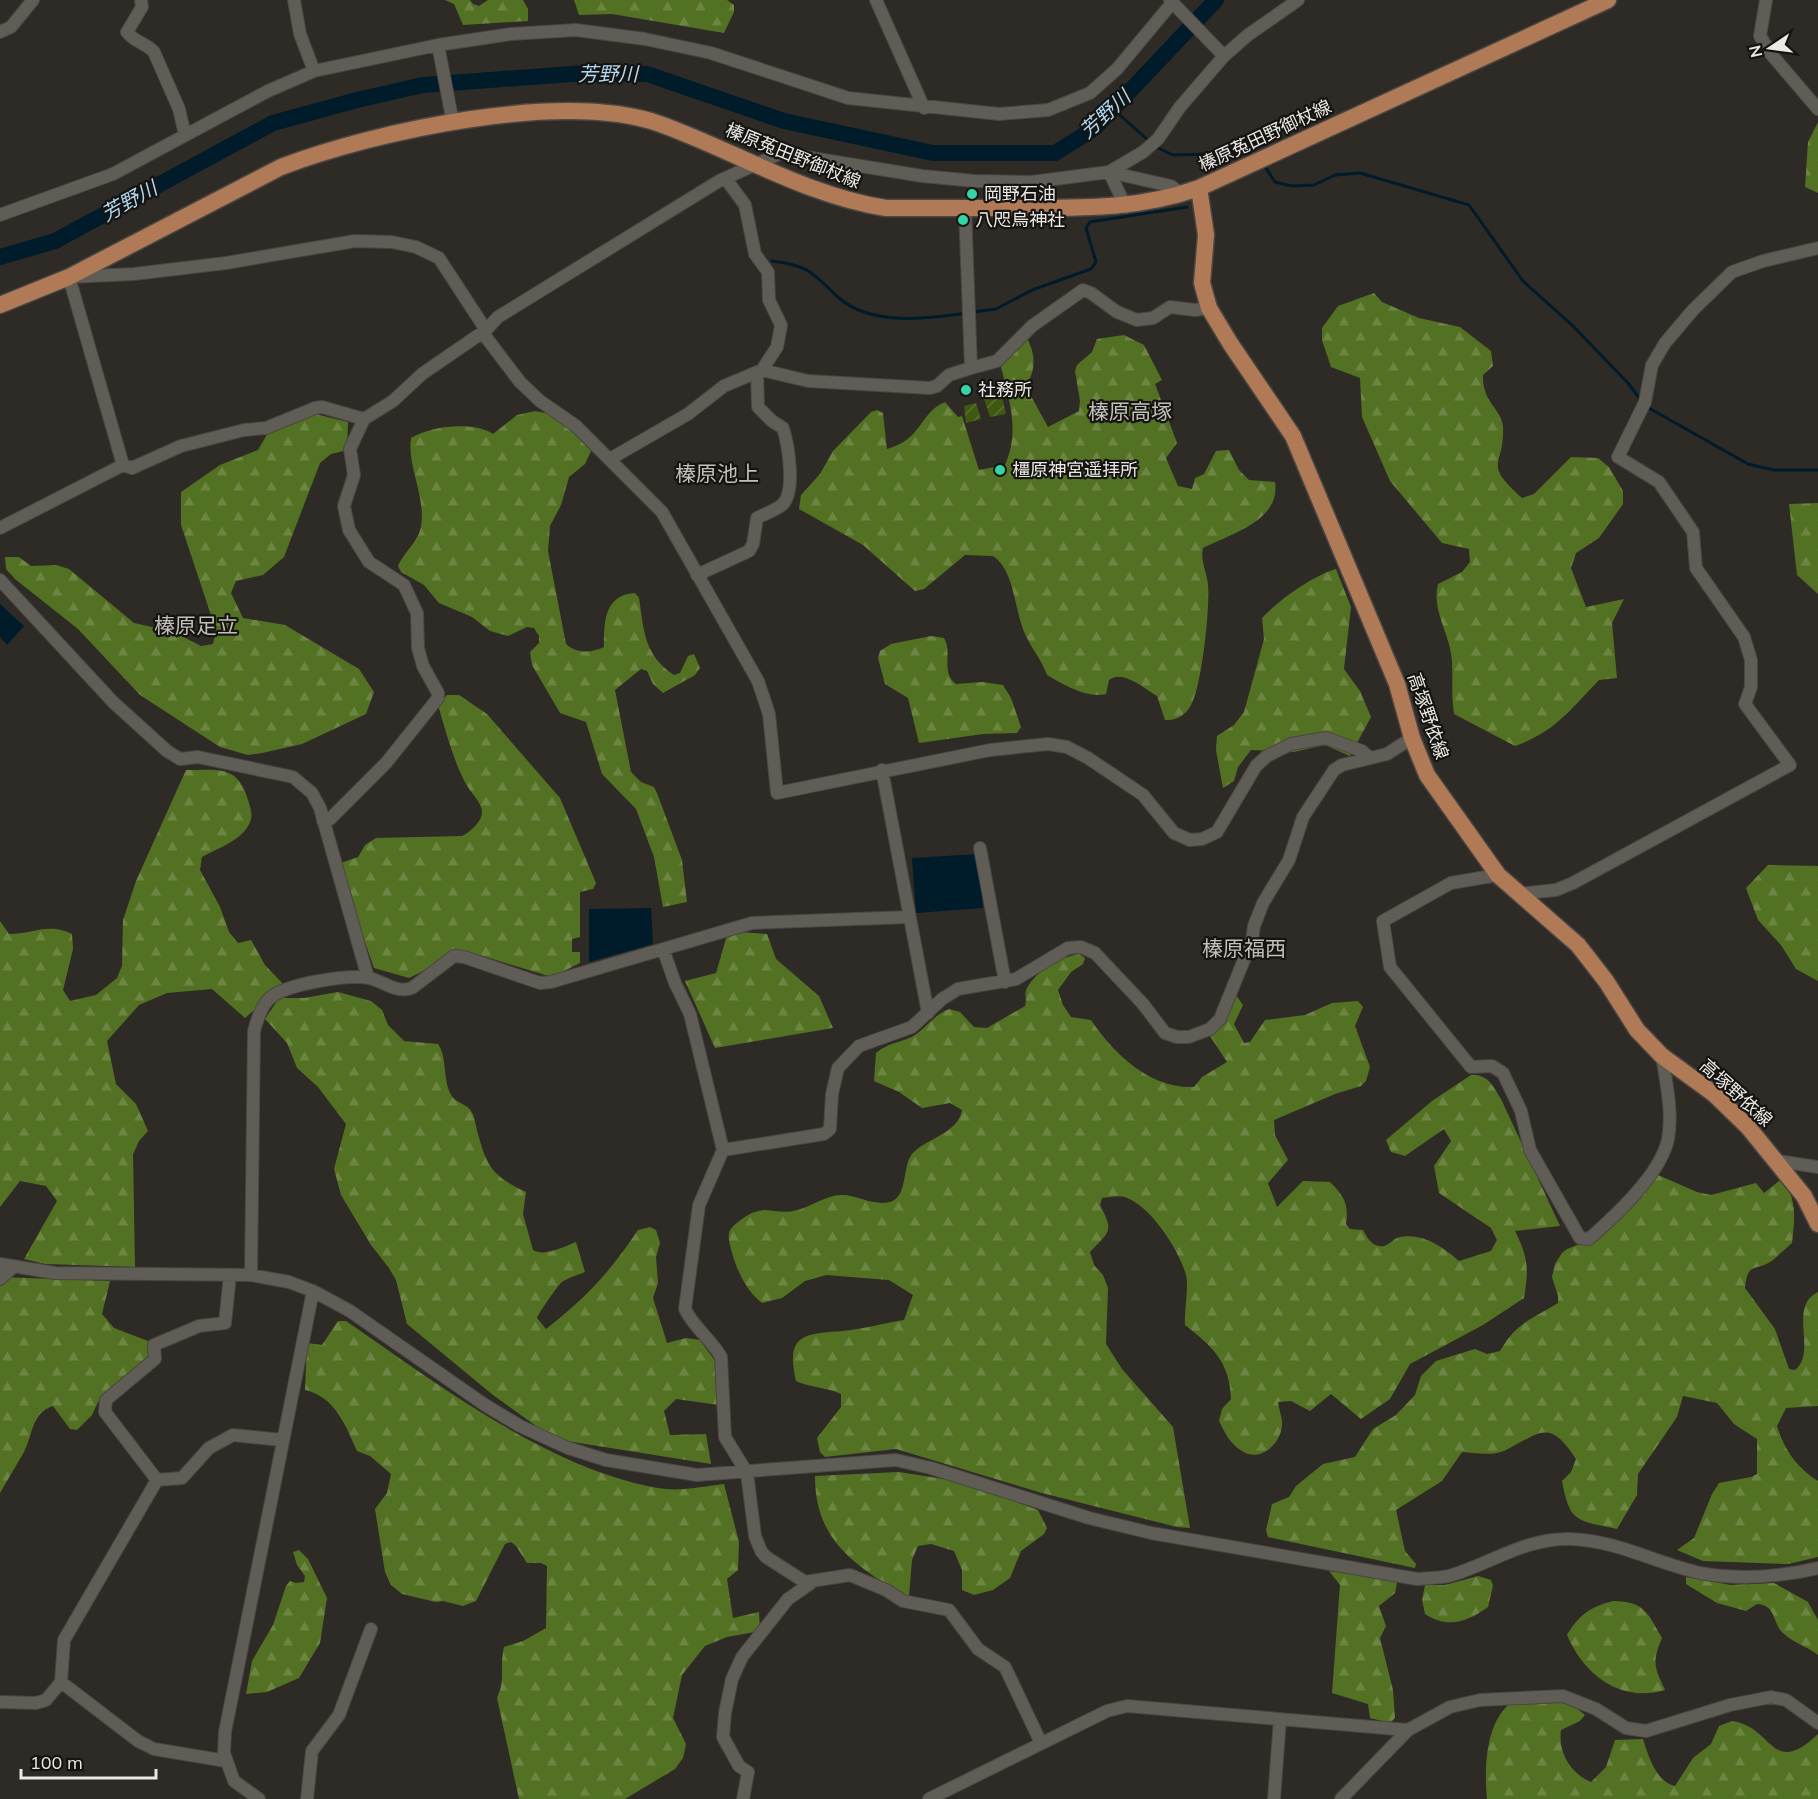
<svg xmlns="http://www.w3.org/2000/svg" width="1818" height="1799" font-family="Mulish,'Noto Sans JP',sans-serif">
<defs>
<pattern id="forest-firs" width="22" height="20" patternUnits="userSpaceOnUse" patternTransform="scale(1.5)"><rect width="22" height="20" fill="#537122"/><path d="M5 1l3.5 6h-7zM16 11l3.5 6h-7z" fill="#6c8542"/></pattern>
<pattern id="garden-furrows" width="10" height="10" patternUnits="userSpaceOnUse" patternTransform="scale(1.5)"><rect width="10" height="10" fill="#3f5910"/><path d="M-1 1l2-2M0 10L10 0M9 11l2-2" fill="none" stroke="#5b7133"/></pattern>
</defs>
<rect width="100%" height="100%" fill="#2e2b26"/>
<path fill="url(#forest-firs)" d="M445 0H470L473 4 479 6 488 0H523L528 9V21L463 25 454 4Z
M574 0H727L734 5V12L724 33 612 14 579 15Z
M1818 122V193L1805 187 1808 142Z
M1374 293 1382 302 1419 318 1460 327 1491 351 1493 366 1483 375C1482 403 1502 409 1503 427 1505 468 1481 461 1522 498L1534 494 1571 457 1598 458 1609 467 1623 491V504L1599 538 1576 553 1571 568 1586 607 1624 599 1612 623 1617 678 1599 680C1571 709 1555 732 1515 746L1454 714C1451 694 1453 682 1452 662 1451 635 1431 611 1438 584L1462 572 1470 562 1469 549 1442 543 1390 481 1362 417 1360 378 1331 367 1322 340V328L1338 306Z
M1124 335 1144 345 1162 380 1155 384 1177 443 1166 458 1178 486 1192 489 1195 478 1204 474 1216 451 1229 450 1239 470 1249 480 1275 482C1281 521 1230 534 1203 548 1200 561 1207 572 1208 585 1210 608 1202 686 1191 705 1186 715 1176 721 1165 720L1157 696C1144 688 1122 669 1109 680L1106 694C1088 699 1062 684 1047 675 1041 659 1034 652 1027 638 1014 615 1016 571 993 556L965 555 924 589 915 591 863 545 799 509 801 495 820 474 833 451 871 412 877 410 883 413 887 449C923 439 919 413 945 402L958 417 962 416 979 470 1005 465C1021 428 1008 399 1000 362L1027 338C1036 356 1036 368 1026 387L1048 427 1079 411 1080 401 1075 371 1077 365 1092 352 1097 339Z
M535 411 556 415 591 451 585 464 569 477 561 505 550 526 548 551 566 644C577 654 591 653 604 647 604 622 604 595 635 593L639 598C644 631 644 655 674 675L680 673 688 656 694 654 700 668 695 675 663 693 653 684 647 671 641 669 615 690 631 772 641 782 654 787 657 793 682 860 687 902 663 907 654 857 636 809 602 774 586 722 560 713 532 665 530 652 539 643V636L534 628 527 627 508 636 490 631 472 617 439 603 424 585 401 572 398 566C404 552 419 541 421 526 426 496 407 467 411 438 430 426 474 421 493 434L517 415Z
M315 414 348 422 347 450 331 454 320 463 284 557 263 575 236 581 231 593 243 618 285 625 359 669 374 692 366 714 302 744 262 753 248 755 220 747 140 695 78 629 15 579 6 569 5 557H19L31 566 56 565 69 569 134 623 174 632 201 646 213 644 216 630 181 525V492L220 465 258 450 269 431Z
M1818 503V594L1797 575 1789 504Z
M1336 569 1351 607 1344 669 1360 691 1371 717 1350 756 1325 745 1294 752 1251 750 1238 767 1234 781 1223 788 1216 750 1217 736 1234 725 1244 712 1264 639 1262 618C1279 600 1312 576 1336 569Z
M931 636 944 638C953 653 940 672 956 684L983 682 1003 685 1011 698 1021 727 1017 733 983 734 919 743 908 698 885 684 878 658 880 651 891 644Z
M447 695H459L487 714 560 798 596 883 593 889 580 892V937L572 939V952H580V963L552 977 469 952 460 953 409 978 374 968 338 864 358 857 365 845 376 838 462 836C470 832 482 822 482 812 482 803 471 793 466 784 453 760 446 732 438 705Z
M186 770C217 770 238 764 248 800 251 810 254 817 248 826 240 841 216 849 202 857L200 870 220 907 229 932 238 943 251 940 265 965 283 984 245 1018 212 989 167 993 139 1005 107 1041 116 1084 136 1104 148 1131 139 1141 133 1154 135 1267 45 1264 24 1259 57 1201 46 1186 20 1181 0 1207V921L9 934C32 934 49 922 72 934L73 949 63 990 70 1001 96 995 117 978 122 966 123 920 136 881Z
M1768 865 1818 866V981L1796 969 1781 945 1758 920 1746 888Z
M740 932 767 934 776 959 819 996 833 1028 715 1048 685 981 716 973 727 935Z
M1079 954 1085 958 1083 964 1071 972 1058 990 1063 1005 1071 1017 1091 1020C1114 1054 1150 1089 1194 1087L1202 1077 1227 1062 1210 1036 1236 995 1243 1005 1234 1024 1244 1043 1250 1042 1265 1020 1305 1015 1332 1003 1358 1001 1363 1007 1355 1026 1370 1067 1366 1081 1361 1086 1335 1094 1274 1120 1275 1135 1288 1160 1268 1183 1277 1207 1303 1181 1330 1182C1344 1196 1349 1204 1346 1224L1350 1229 1363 1230C1367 1237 1371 1245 1379 1246 1388 1248 1393 1238 1400 1237 1423 1233 1443 1247 1459 1261L1491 1251 1497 1240 1491 1228 1439 1193 1434 1166 1451 1141 1444 1129 1405 1156 1391 1152 1386 1140 1432 1101 1471 1075C1488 1074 1493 1086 1501 1099L1560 1226 1515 1231C1528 1257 1529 1269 1524 1298L1483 1325 1410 1364 1390 1399 1361 1419 1331 1394 1310 1411 1291 1401 1278 1402C1279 1408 1281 1415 1282 1421 1284 1441 1261 1464 1242 1451 1230 1444 1225 1433 1219 1421L1222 1409 1231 1399C1230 1362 1212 1346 1185 1325 1184 1311 1189 1287 1186 1275 1179 1250 1151 1206 1125 1197 1118 1195 1109 1197 1102 1198L1100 1205C1114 1232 1110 1231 1090 1252L1094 1265 1103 1275 1108 1288 1106 1344 1122 1369 1173 1427 1190 1528 1177 1527 1042 1493 896 1449 825 1457 820 1452 817 1438 841 1407V1394C826 1387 811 1388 796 1381 785 1334 804 1334 843 1331 863 1329 884 1323 904 1320L913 1295 889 1280 826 1275 805 1281 782 1298 762 1303C746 1291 736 1269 731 1249 728 1236 726 1231 738 1222 766 1200 771 1217 798 1210 811 1206 828 1195 841 1195 858 1195 873 1206 890 1202 908 1197 902 1167 912 1154 926 1138 958 1134 962 1110L950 1103 922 1108 899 1092 874 1081 876 1053C892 1040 906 1043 919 1032 930 1023 935 1015 949 1009L960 1012 974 1027 987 1028 1025 1006C1027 1000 1024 993 1027 988 1037 970 1061 957 1079 954Z
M338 992 371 1001 382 1010 388 1025 404 1041 438 1044C447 1057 443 1078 450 1093 454 1103 466 1103 471 1111 475 1116 476 1128 478 1134 487 1168 494 1177 526 1192L523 1214 533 1250C545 1257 563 1247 576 1242L585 1272C577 1275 568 1278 562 1282 558 1285 538 1314 537 1318L546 1329C587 1297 609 1273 638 1230L650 1227 656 1230 660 1243 656 1257 658 1283 653 1298 667 1343 686 1338 700 1340 715 1361 719 1405 676 1399 664 1411 670 1435 706 1434 711 1464 554 1439 493 1395 407 1324 396 1280 389 1268 371 1245 341 1195 334 1169 346 1124 318 1087 297 1068 287 1043 265 1019 279 998H304Z
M1658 1175 1697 1192 1711 1195 1756 1183 1764 1193 1783 1178C1797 1202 1795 1217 1792 1243 1785 1249 1779 1255 1773 1260 1755 1273 1748 1260 1745 1288L1775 1329 1789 1369 1795 1370C1818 1352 1787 1307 1818 1292V1406L1786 1408 1777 1426C1784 1449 1797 1468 1818 1481V1557L1788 1564 1703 1561 1677 1550 1694 1538 1712 1494 1719 1483 1751 1477 1757 1474V1439L1734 1424 1717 1403 1683 1396 1677 1417 1638 1474 1637 1495 1617 1529C1577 1520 1570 1524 1562 1481L1571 1472 1576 1459C1549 1417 1540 1433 1504 1451 1492 1456 1475 1453 1462 1452L1442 1481 1396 1510 1405 1551 1416 1564 1415 1568 1268 1537 1266 1530 1272 1504 1289 1497 1296 1486 1323 1464 1355 1457 1373 1429 1396 1415 1415 1395 1421 1376 1436 1361 1475 1349 1487 1354 1500 1351C1516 1323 1532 1319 1558 1303V1296L1552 1277 1555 1264 1562 1253 1567 1249 1585 1242Z
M0 1277 110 1281 102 1314 114 1328 148 1341 149 1355 98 1402 92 1415 77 1430 70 1429 53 1406C31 1413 33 1435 24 1452 16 1466 8 1479 0 1493Z
M338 1321H346C438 1384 553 1473 665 1489 683 1491 706 1486 724 1484L739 1542 738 1570 727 1579 733 1618 759 1612 760 1631 727 1637 705 1646 682 1675 673 1718 686 1744 683 1758 675 1769 625 1799H519L497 1698C506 1678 499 1668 504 1647L523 1641 546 1628 547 1566 541 1563H527L516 1546 511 1542 505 1544 476 1601 463 1606 443 1601 436 1602 402 1594 391 1585 385 1572 375 1509 387 1493 391 1474 370 1456 357 1451C345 1424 335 1397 305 1390L307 1343 322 1345Z
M899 1472 963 1482 1038 1510 1047 1528 1044 1534 1021 1551 1010 1578 993 1590 974 1595 962 1590V1570L954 1551 931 1544 918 1546 912 1560 909 1596 902 1595C853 1563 815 1540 815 1476Z
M299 1550 308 1559 327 1598 320 1643 299 1678 267 1692 246 1694 252 1661 273 1625 286 1586 290 1581 296 1583 304 1582 305 1576 297 1565 293 1552Z
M1329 1571 1398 1578 1395 1593 1379 1606 1386 1626 1380 1638 1393 1690 1395 1718 1390 1723 1370 1718 1368 1704 1332 1693 1340 1585Z
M1478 1576 1491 1580 1493 1586 1488 1607C1467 1622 1448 1629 1425 1614L1422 1600 1425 1585H1445Z
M1686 1577 1731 1585 1774 1583 1808 1602 1818 1620V1655C1808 1647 1794 1643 1784 1634 1772 1624 1777 1605 1757 1604L1746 1611 1717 1603 1686 1584Z
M1613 1601C1645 1602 1647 1612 1662 1638 1652 1662 1654 1667 1665 1690 1620 1703 1584 1675 1567 1635 1579 1615 1590 1607 1613 1601Z
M1548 1695 1574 1706 1585 1715 1580 1721 1561 1730C1558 1752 1570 1773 1591 1782L1606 1767 1615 1740 1643 1739C1648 1755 1656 1782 1675 1786L1693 1758 1711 1744 1719 1726 1732 1721C1773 1726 1771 1779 1818 1734V1799H1487C1484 1767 1485 1713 1520 1697 1527 1693 1540 1695 1548 1695Z"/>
<path fill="url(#garden-furrows)" d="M1001 392 1006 414 990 417 983 396Z
M976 403 981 419 966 423 964 406Z"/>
<path fill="#001b29" d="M0 604 24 626 7 645 0 637Z
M979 854 983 908 916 913 912 858Z
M651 908 653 944 589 962V909Z"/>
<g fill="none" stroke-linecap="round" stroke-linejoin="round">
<path stroke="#001b29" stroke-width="3" d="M1113 109 1149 141
M1156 147 1173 155 1250 153 1254 157
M1264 165 1275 182 1292 186 1314 185 1335 175 1360 173 1469 205 1523 281 1573 326 1628 383 1642 402
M772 261C811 266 812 273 839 298 871 326 928 319 966 313
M973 312 996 309 1032 290 1091 269 1096 262 1086 228 1090 222 1187 207
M1647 407 1748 464 1774 470H1818"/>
<path stroke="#001b29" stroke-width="16" d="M0 257 55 241 273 123 357 100 423 85 585 73 647 74 784 121 933 153H1055L1095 128 1216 0"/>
<defs>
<path id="minor" d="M141 0 142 7 127 32C135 43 145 42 154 52L179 109 185 135
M294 0 300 34 314 71
M876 0 924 108
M1170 0 1224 56
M1766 0 1760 36 1771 54 1818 109
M0 32 11 27 33 0
M438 45 453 123
M1109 172 1171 186 1181 194
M1109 172 1126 207
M0 215 113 174 268 91 314 71 438 45 511 34 576 30 645 39 711 53 848 98 999 114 1048 110 1090 93 1117 69 1172 3
M482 332 520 382 540 401 576 426 662 512 758 681 769 714 777 793 990 750 1048 744 1067 747 1088 758 1143 795 1174 833 1190 840 1202 839 1217 832 1256 766 1267 756 1291 744 1326 738 1362 751 1370 758
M971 368 997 361 1032 326 1083 290 1091 293 1117 312 1137 320 1153 318 1170 307 1195 310 1209 308
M762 370 808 381 930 388 937 386 949 375 971 368 965 208
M610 459 688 414 724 386 762 370 777 347 781 325 769 300 768 272 755 254 745 205 726 179
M123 465 69 277 134 274 226 263 355 241 392 242 416 247 439 258 486 330
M0 528 123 465 132 468 181 446 244 430 266 428 315 408 322 407 364 419
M697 575 749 551 753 544 757 518C764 514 777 510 783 504 796 490 788 444 783 428L772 421 758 407 757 372
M0 580 113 702 167 751 180 759 198 757 293 777 312 793 320 808 368 978
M882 770 928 1013
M323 821 330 819 386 763 438 698V693L423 666 418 648 417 613 404 585 369 562 349 530 344 506 354 475 350 449 364 419 393 401 422 374 486 330 498 317 719 181 781 153 922 176 975 181 1032 182 1109 172 1143 152 1158 139 1180 107 1224 56 1248 35 1298 0
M980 848 1005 982
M1498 875 1451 883 1383 921 1390 967 1471 1067 1492 1066 1503 1073 1521 1111 1530 1150 1580 1238 1589 1239C1615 1216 1661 1174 1668 1139 1673 1112 1666 1082 1662 1056
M1517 894 1556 890 1573 883 1790 765 1745 704 1751 687V660L1744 637 1696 568 1693 532 1659 482 1618 457 1645 402 1652 365 1665 343 1693 310 1732 272 1763 261 1818 248
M663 949 675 983 690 1014 723 1150 699 1205 685 1309C694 1328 711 1339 721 1357L725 1437 747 1473 755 1536 761 1551 766 1557 805 1582 850 1575 886 1590 903 1601 949 1610 978 1649 1005 1667 1041 1743
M723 1150 824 1134 830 1129 832 1094 838 1068 859 1046 912 1027 942 999 958 989 1016 979 1068 948 1081 947 1095 953 1143 1004 1165 1033 1177 1037H1189L1210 1029 1220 1019 1252 940 1254 926 1263 903 1289 860 1303 817 1334 770 1342 765 1387 754 1412 738
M1778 1161 1818 1167
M0 1264 55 1273 251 1275 289 1282 313 1291 350 1311 485 1405 520 1426 568 1448 606 1460 697 1475 896 1460 931 1468 1089 1518 1151 1533 1417 1579C1427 1578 1439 1578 1449 1576 1490 1564 1527 1537 1571 1539 1619 1541 1655 1563 1700 1573 1739 1580 1780 1577 1818 1568
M251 1275 254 1031C257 1020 261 1006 270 998 286 984 348 974 369 978 383 981 397 994 412 988L454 956 464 957 540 983 551 982 752 923 909 917
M0 1279 13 1267
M157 1480 105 1412 106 1400 155 1359 154 1345 199 1326 225 1323 230 1275
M157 1480 182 1478 209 1448 233 1435 282 1440
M61 1682 138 1741 154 1749 226 1761
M0 1702 36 1703 46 1700 61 1682 64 1640 157 1480
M259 1799 234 1781 224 1753 225 1732 313 1291
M307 1799 312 1751 339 1715 371 1629
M743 1799 748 1772 739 1766 723 1737 725 1713 732 1679 742 1657 788 1599 811 1583
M929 1799 1107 1711 1127 1706 1408 1730
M1274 1799 1280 1719
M1341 1799 1408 1730 1450 1707 1480 1700 1563 1696 1596 1709 1626 1728 1646 1731 1730 1705 1771 1697 1786 1700 1818 1723"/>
<path id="major" d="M1199 188 1206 235 1202 283 1209 308 1230 343 1293 436 1397 684 1412 738 1427 775 1498 875 1578 945 1606 981 1637 1030 1662 1056 1714 1094 1748 1127 1804 1196 1818 1224
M0 305 69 277 281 167C376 131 563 90 660 124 735 151 807 196 886 208 932 208 978 208 1023 208 1086 208 1139 209 1199 188L1608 0"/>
</defs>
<use href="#minor" stroke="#494643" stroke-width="14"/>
<use href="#major" stroke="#494643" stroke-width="19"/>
<use href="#minor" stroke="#605d57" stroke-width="12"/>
<use href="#major" stroke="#af7a55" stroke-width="16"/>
</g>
<g fill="#35d4a7" stroke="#151411" stroke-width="2">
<circle cx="972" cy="194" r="6"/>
<circle cx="963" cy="220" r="6"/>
<circle cx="966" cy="390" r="6"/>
<circle cx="1000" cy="470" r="6"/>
</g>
<g text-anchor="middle" stroke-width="4.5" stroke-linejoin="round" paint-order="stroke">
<g font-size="18" fill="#ebe9e6" stroke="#151411">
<text transform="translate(1265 136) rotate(-25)" y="6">榛原菟田野御杖線</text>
<text transform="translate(793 156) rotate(22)" y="6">榛原菟田野御杖線</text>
<text transform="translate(1428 716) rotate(71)" y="6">高塚野依線</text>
<text transform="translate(1736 1093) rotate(42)" y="6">高塚野依線</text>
</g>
<g font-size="18" fill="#ebe9e6" stroke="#151411" text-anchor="start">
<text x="984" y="200">岡野石油</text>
<text x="975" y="226">八咫烏神社</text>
<text x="978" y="396">社務所</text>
<text x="1012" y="476">橿原神宮遥拝所</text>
</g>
<g font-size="20" font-style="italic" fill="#b0d8f3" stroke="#151411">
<text x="608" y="81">芳野川</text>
<text transform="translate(1105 114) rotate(-42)" y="7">芳野川</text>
<text transform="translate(129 201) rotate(-29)" y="7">芳野川</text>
</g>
<g font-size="21" fill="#c3bfb9" stroke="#151411">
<text x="1130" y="419">榛原高塚</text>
<text x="717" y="481">榛原池上</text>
<text x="196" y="633">榛原足立</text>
<text x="1244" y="956">榛原福西</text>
</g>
</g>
<g transform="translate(1770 48) rotate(257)" stroke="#151411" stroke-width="4.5" paint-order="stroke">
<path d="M0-4.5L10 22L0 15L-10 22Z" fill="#ebe9e6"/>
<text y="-9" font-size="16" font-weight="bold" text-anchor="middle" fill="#ebe9e6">N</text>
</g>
<path d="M21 1769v9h135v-9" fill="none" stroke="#ebe9e6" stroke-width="3"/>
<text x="30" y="1769" font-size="18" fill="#ebe9e6" stroke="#151411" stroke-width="4.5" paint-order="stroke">100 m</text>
</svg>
